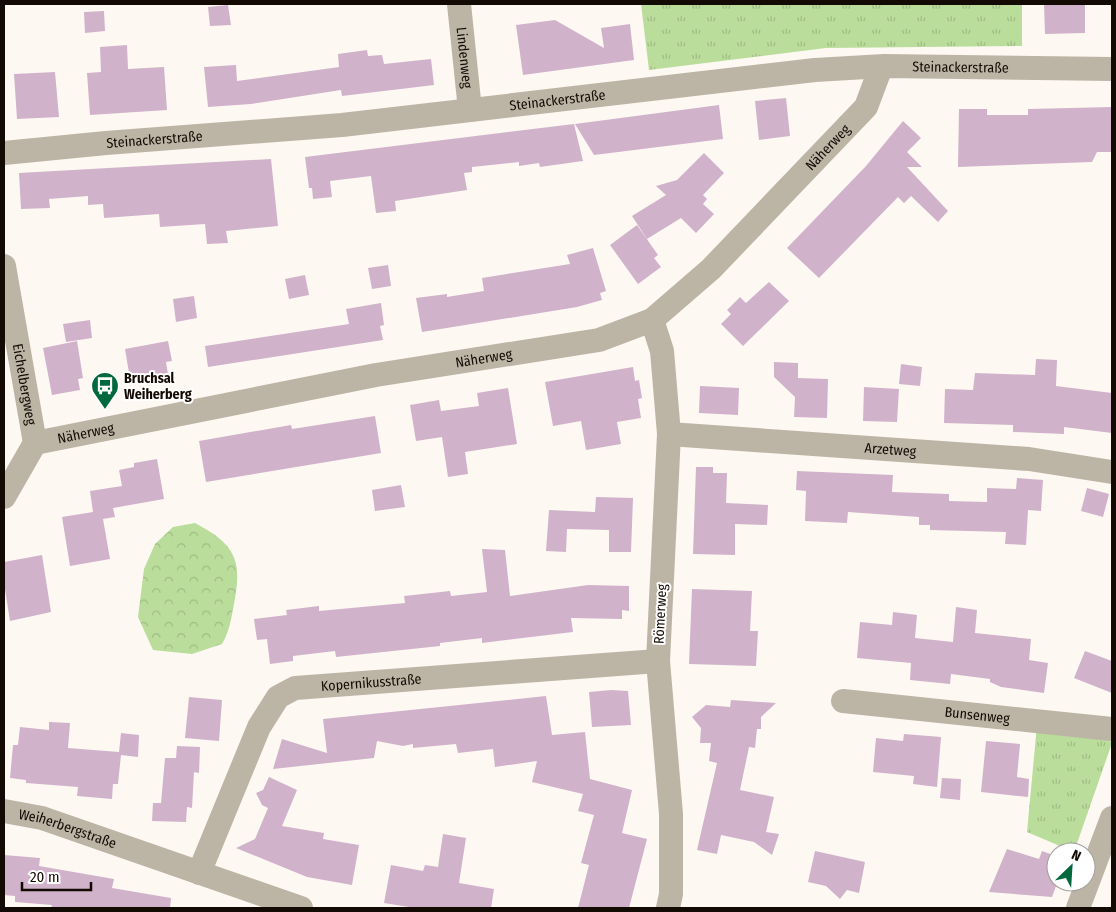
<svg xmlns="http://www.w3.org/2000/svg" width="1116" height="912" font-family="'Fira Sans Condensed',sans-serif">
<defs>
<pattern id="grass-tufts" width="24" height="20" patternUnits="userSpaceOnUse" patternTransform="scale(1.25)"><rect width="24" height="20" fill="#badd9b"/><path d="M3 7l-1-3M5 7V3M7 7l1-3M15 17l-1-3M17 17v-4M19 17l1-3" fill="none" stroke="#9fbc84"/></pattern>
<pattern id="park-crowns" width="20" height="18" patternUnits="userSpaceOnUse" patternTransform="scale(1.25)"><rect width="20" height="18" fill="#badd9b"/><path d="M2 6a3 3 0 1 1 6 0M12 15a3 3 0 1 1 6 0" fill="none" stroke="#9fbc84"/></pattern>
</defs>
<rect width="100%" height="100%" fill="#fef8f3"/>
<path fill="url(#grass-tufts)" d="M641 4H1022V46L826 48 649 70Z
M1037 725 1102 733 1112 743 1074 852 1027 832Z"/>
<path fill="url(#park-crowns)" d="M195 523C235 544 243 560 234 604 231 619 230 630 222 644L192 654 153 650 138 617 144 569 155 544 173 527Z"/>
<path fill="#d1b2cb" d="M1044 4H1085V33L1045 34Z
M228 5 231 25 210 26 208 7Z
M104 11 105 31 85 33 84 12Z
M555 20 604 48 601 28 630 24 634 60 523 75 516 25Z
M127 45 128 69 164 67 167 110 90 115 87 73 101 72 100 47Z
M367 50 368 56 382 55 384 64 431 59 434 85 342 96 341 90 251 104 208 107 204 67 236 65 237 81 339 67 338 54Z
M55 72 59 117 17 119 14 74Z
M786 98 790 136 759 140 755 101Z
M719 105 723 139 594 155 575 124Z
M1112 107V152H1097L1092 162 958 167 959 109H987V115H1028V109Z
M903 121 921 138 907 152 922 167H907L948 211 938 222 911 196 904 203 898 197 819 278 787 248 866 166Z
M574 124 583 161 540 167 539 163 519 166V162L472 167V172L464 173 467 190 395 201 396 211 376 213 371 176 330 181 332 197 313 199 312 188H309L305 157Z
M704 153 724 173 703 195 707 199 703 204 714 214 696 233 681 218 647 239 632 216 666 195 656 186 677 180Z
M271 159 278 226 226 231 228 243 207 244 205 224 160 227 159 214 104 218 103 204 88 205V196L49 199 50 208 21 209 19 173Z
M637 225 658 255 654 258 661 267 638 284 610 245Z
M593 248 606 291 600 293 602 300 577 307 422 332 416 298 447 294V297L484 291 482 278 570 264 567 255Z
M388 265 391 286 372 289 368 268Z
M305 275 309 295 289 299 285 279Z
M769 282 789 301 743 346 721 324 731 314 727 310 740 297 746 303Z
M194 296 197 318 176 322 173 299Z
M381 303 384 325 380 326 383 340 208 367 205 346 349 324 346 309Z
M90 320 92 338 66 342 63 324Z
M77 341 83 378 78 379 80 390 52 395 43 348Z
M168 341 172 361 166 362 168 374 130 379 125 349Z
M1036 359 1057 360 1056 386 1112 393V433L1064 427V434L1013 432V425L944 423 945 389 973 390 975 373 1035 375Z
M774 362 798 363V378L828 379 827 418 794 417 795 397 774 377Z
M901 364 922 367 920 386 899 384Z
M633 367 635 381 639 380 642 398 638 399 641 418 617 422 621 444 586 450 581 421 553 426 545 382Z
M700 386 739 388 738 415 699 413Z
M864 387 899 389 897 422 863 421Z
M508 388 517 444 465 452 468 474 448 477 442 437 416 441 410 405 439 400 441 411 479 406 477 393Z
M375 416 381 453 206 482 199 441 291 425 292 429Z
M157 459 164 499 113 508 115 517 103 519 110 559 70 566 62 517 93 512 90 491 122 486 119 470 134 467V463Z
M696 467H713V473H727L726 503 768 505 767 525 735 524V555L693 554Z
M797 471 893 475 892 492 949 494V501L987 502V488L1016 489 1017 478 1043 480 1041 511 1028 510 1026 545 1005 544 1006 532 930 530V525H919V517L848 512 847 523 805 521 806 491 796 490Z
M401 485 405 507 375 511 372 490Z
M1087 488 1109 494 1103 517 1081 511Z
M596 497 633 498 631 552H609V530L567 529 566 552 546 551 549 510 595 512Z
M482 549 505 550 510 596 588 585 629 586V611L622 610V619L571 618 573 632 482 643V638L440 643V646L336 657 335 651 293 656V661L270 664 267 639 257 640 254 619 287 615 286 610 319 606V611L405 603 404 596 450 591 451 596 487 592Z
M42 555 51 612 10 621 4 583V562Z
M692 589 752 591 750 631H758L756 666 689 664Z
M956 607 977 610 975 633 1031 639 1029 660 1048 663 1044 693 1001 687 990 682V679L951 674 950 684 910 680 911 663 857 658 860 622 892 625 893 612 917 615 915 638 953 642Z
M1085 651 1112 661V693L1074 678Z
M611 690 628 691 631 725 592 727 589 692Z
M546 696 552 735 585 732 590 779 632 790 622 833 647 839 629 908H578L589 865 581 863 594 815 578 811 583 794 532 782 537 761 495 767 493 749 458 753 456 744 413 748V744L403 746 377 741 374 758 273 769 282 739 327 753 323 719Z
M189 697 222 700 219 741 185 738Z
M731 700 776 703 761 717V729H757L755 748 749 747 740 790 774 797 766 832 779 834 772 855 754 842 721 835 717 854 697 850 717 763 709 761 711 743H700L701 728 692 717 706 705 730 707Z
M49 722 70 723 68 748 119 752 121 733 139 735 138 757 121 755 118 784H113L112 799 77 796 78 787 26 783V780L10 778 13 745H18L20 727 49 730Z
M904 734 941 737 937 787 913 784 914 776 873 772 876 738 903 741Z
M986 741 1020 744 1017 777 1029 779 1028 797 981 792Z
M177 746 200 747 199 773 194 772 192 808 187 807 186 822 152 821 153 803H161L165 758H176Z
M269 777 297 790 282 826 324 833 323 839 359 845 352 885 307 877 236 848 255 839 268 808 262 805 256 793 263 790Z
M942 778 961 779 960 800 940 798Z
M443 834 466 838 459 883 494 889 491 908H415L384 903 391 865 423 871 425 865 438 867Z
M1007 849 1039 859 1042 851 1056 856V886L1052 897 989 892Z
M815 851 865 862 859 893 847 890 840 899 826 886 808 882Z
M4 855 40 858 39 866 114 879 112 888 171 898 170 908H51L52 905 15 902V896L4 895Z"/>
<g fill="none" stroke-linecap="round" stroke-linejoin="round">
<g stroke="#bcb5a6" stroke-width="24">
<path id="s1" d="M459 4 470 110"/>
<path id="s2" d="M4 153 106 143 342 125 815 70 884 66 1112 69"/>
<path id="s3" d="M4 266 35 443"/>
<path d="M652 320 662 351 669 434 658 661 671 814V894L668 908"/>
<path id="s4" d="M669 434 1029 459 1112 472"/>
<path id="s5" d="M4 497 35 443 376 375 599 340 652 320 711 269 866 107 881 67"/>
<path id="s6" d="M843 701 1112 729"/>
<path id="s7" d="M4 811 42 818 301 908"/>
<path id="s8" d="M199 873 259 727 278 697 295 688 658 661"/>
<path d="M1078 908 1112 818"/>
</g>
</g>
<defs>
<symbol id="bus-pin" viewBox="-11 -11 22 30"><path d="M0 17L-7.5 6A9.5 9.5 0 1 1 7.5 6Z" fill="#00683d" stroke="#fff"/><path d="M-5-6H5V4H4V6H2V4H-2V6H-4V4H-5ZM-3.5-4V0h7V-4ZM-3.5 1.2v1.5H-2V1.2ZM2 1.2v1.5H3.5V1.2Z" fill="#fff"/></symbol>
</defs>
<g fill-rule="evenodd">
<use href="#bus-pin" x="89" y="370" width="32" height="43"/>
</g>
<g text-anchor="middle" stroke-width="4" stroke-linejoin="round" paint-order="stroke">
<g font-size="14" fill="#130a03" stroke="#fff">
<text dy="5" stroke="none"><textPath href="#s1" startOffset="54">Lindenweg</textPath></text>
<text dy="5" stroke="none"><textPath href="#s2" startOffset="961">Steinackerstraße</textPath></text>
<text dy="5" stroke="none"><textPath href="#s2" startOffset="556">Steinackerstraße</textPath></text>
<text dy="5" stroke="none"><textPath href="#s2" startOffset="151">Steinackerstraße</textPath></text>
<text dy="5" stroke="none"><textPath href="#s5" startOffset="939">Näherweg</textPath></text>
<text dy="5" stroke="none"><textPath href="#s5" startOffset="519">Näherweg</textPath></text>
<text dy="5" stroke="none"><textPath href="#s3" startOffset="120">Eichelbergweg</textPath></text>
<text dy="5" stroke="none"><textPath href="#s5" startOffset="114">Näherweg</textPath></text>
<text dy="5" stroke="none"><textPath href="#s4" startOffset="222">Arzetweg</textPath></text>
<text transform="translate(660 614) rotate(-87)" y="5">Römerweg</text>
<text dy="5" stroke="none"><textPath href="#s8" startOffset="289">Kopernikusstraße</textPath></text>
<text dy="5" stroke="none"><textPath href="#s6" startOffset="135">Bunsenweg</textPath></text>
<text dy="5" stroke="none"><textPath href="#s7" startOffset="66">Weiherbergstraße</textPath></text>
</g>
<g font-size="14" font-weight="bold" fill="#130a03" stroke="#fff" text-anchor="start">
<text x="124" y="383">Bruchsal<tspan x="124" dy="16">Weiherberg</tspan></text>
</g>
</g>
<rect width="1116" height="912" fill="none" stroke="#130a03" stroke-width="10"/>
<g transform="translate(1071 867) rotate(25)"><circle r="24" fill="#ffffff" stroke="#a19d9a"/>
<path d="M0-4L9 19L0 12L-9 19Z" fill="#00683d"/>
<text y="-8" font-size="14" font-weight="bold" text-anchor="middle" fill="#130a03">N</text>
</g>
<path d="M22 882v8h69v-8" fill="none" stroke="#130a03" stroke-width="2.5"/>
<text x="30" y="882" font-size="15" fill="#130a03" stroke="#ffffff" stroke-width="4" paint-order="stroke">20 m</text>
</svg>
